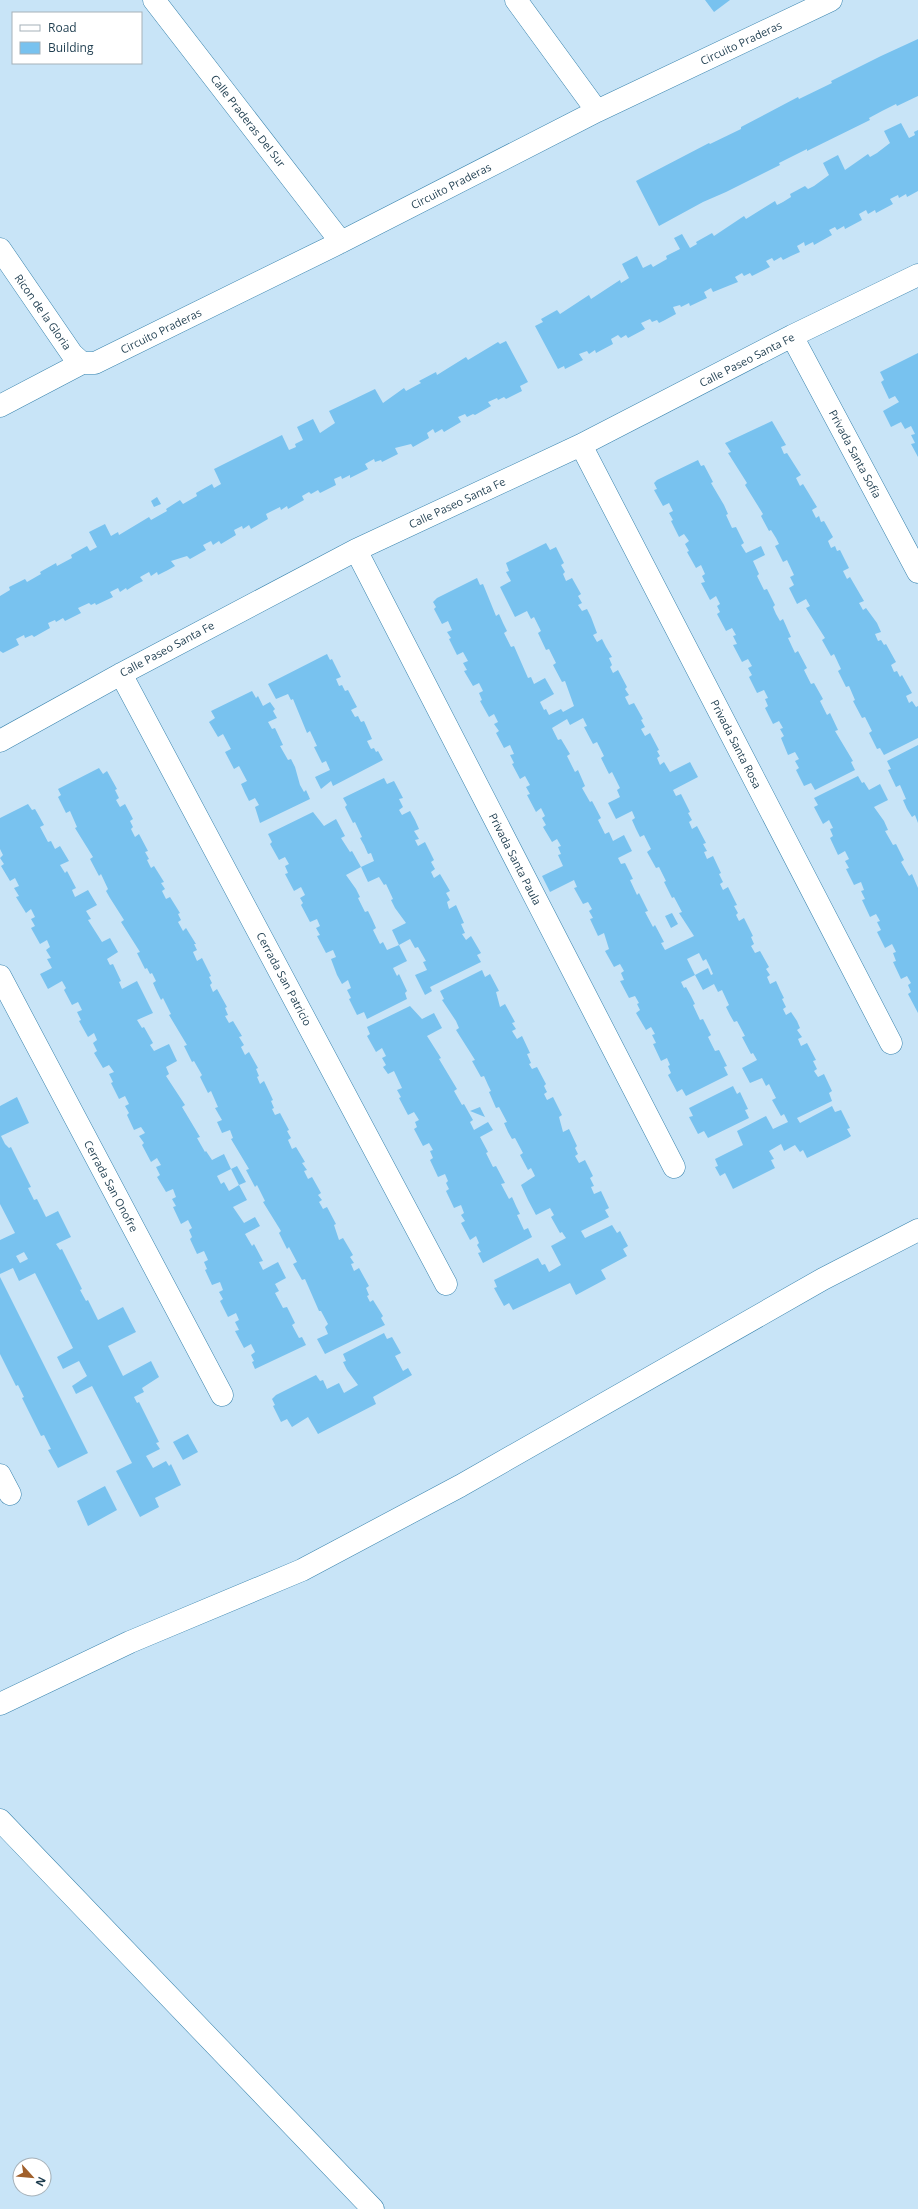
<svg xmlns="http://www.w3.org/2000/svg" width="918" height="2209" font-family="'Open Sans',sans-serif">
<rect width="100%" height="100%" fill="#c8e4f7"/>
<path fill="#78c2ef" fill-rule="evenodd" d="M705 0H730L714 12Z
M918 39V96L897 106 896 104 882 111 869 118 870 120 807 151V149L779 163 780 165 726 192 703 202 659 226 636 181 709 143 710 144 741 129V127L798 97 799 99 832 83 831 81 881 56Z
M901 123 909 138 915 135 914 132 918 130V191L907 197 906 194 899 198 898 195 890 199 893 204 876 213 875 210 868 214 866 210 859 214 862 220 845 229 844 226 837 230 835 227 829 230 832 235 814 245 813 242 805 246 804 242 797 246 800 252 791 256 783 260 781 257 774 261 772 258 766 261 770 267 752 276 750 273 744 276 742 273 735 277 738 282 713 292 711 288 704 292 707 298 690 306 689 303 681 307 680 305 673 307 676 314 665 320 659 323 657 320 652 322 650 319 641 323 645 329 628 338 626 335 621 338 618 335 611 339 613 344 596 353 595 350 589 354 587 351 579 354 583 360 565 369 564 366 558 369 535 326 543 322 541 319 557 310 560 314 589 295 591 299 620 280 621 283 629 278 622 264 637 256 643 268 651 264 653 267 667 259 666 256 680 249 674 238 682 234 690 248 697 244 696 242 712 233 714 236 744 216 746 219 775 201 777 205 783 202 791 197 790 194 805 186 808 189 814 186 829 175 823 163 838 155 845 170 868 154 870 157 877 153 890 143 884 131Z
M506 341 528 382 520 386 522 391 506 399 504 397 498 400 497 398 488 402 491 406 475 415 473 414 467 417 465 414 458 417 461 422 444 432 442 429 435 433 433 429 427 433 429 438 413 447 411 444 395 448 398 454 382 462 381 460 375 462 374 459 365 464 368 469 350 478V475L342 479 341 476 334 479 336 485 320 493 318 490 311 494 309 492 302 496 304 500 288 509 287 506 281 510 280 507 266 514 268 519 251 529 249 525 243 529 242 526 234 530 236 535 221 544 219 541 213 545 211 541 203 545 206 550 190 559 187 556 171 561 175 566 168 570 158 575 157 572 151 576 149 572 140 577 143 581 135 585 127 590 126 588 120 592 118 588 110 592 113 597 96 605 95 603 91 605 89 603 78 608 81 613 65 621 63 618 56 622 55 620 48 623 50 628 34 637 32 635 25 638 24 635 16 639 19 645 3 653 0 651V596L10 590 9 587 25 579 27 582 41 574 40 572 56 563 57 566 72 558 71 555 87 546 90 551 97 547 89 532 105 524 111 536 118 532 119 535 149 517 151 520 167 511 166 509 180 500 183 504 197 496 196 493 203 489 212 484 214 488 221 484 214 469 282 435 289 450 296 447 295 444 303 440 297 427 313 419 320 433 335 423 329 411 346 403 375 389 383 403 404 388 406 391 421 383 419 381 436 372 437 375 466 357 468 360 498 342 500 344Z
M918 353V457L911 444 915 443 911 435 915 434 911 426 905 429 901 422 891 427 883 411 899 402 895 396 889 399 881 382 884 380 880 372Z
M772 421 786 445 781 447 784 454 787 453 801 475 796 478 800 486 803 484 817 507 812 510 816 518 819 516 821 522 824 521 833 537 828 541 831 548 835 546 837 551 840 550 849 568 843 571 847 579 850 577 864 601 859 603 863 610 866 608 877 623 881 632 875 634 878 641 881 640 884 645 886 644 896 662 891 665 894 672 897 671 900 677 902 675 912 693 906 696 909 703 912 701 916 707 918 706V738L884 755 880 748 877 749 869 733 872 731 865 717 862 718 853 701 855 700 849 686 846 687 838 671 841 669 834 654 831 656 822 640 825 638 806 608 810 606 806 599 797 604 789 588 794 585 790 577 794 575 787 560 783 562 775 546 779 544 776 538 771 530 769 531 761 516 763 514 745 485 747 483 728 453 731 452 725 443Z
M698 460 701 466 704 465 713 482 711 483 724 505 728 514 726 515 732 528 736 527 744 543 741 545 746 553 761 546 765 555 753 561 759 574 757 576 764 590 767 589 775 605 773 607 776 614 780 621 783 619 791 637 788 638 795 653 798 651 807 668 804 670 811 684 814 683 823 699 820 701 827 715 830 713 838 730 835 731 853 761 851 762 855 770 815 790 811 783 804 786 796 770 799 768 795 761 799 759 795 752 788 755 781 738 784 736 780 729 783 728 779 721 773 724 765 708 768 706 765 699 768 698 764 690 757 693 749 677 752 675 748 668 752 666 748 659 742 662 733 645 737 644 733 636 736 635 732 628 726 631 717 614 720 612 717 606 720 604 716 596 710 600 701 583 705 582 702 576 705 574 701 565 696 568 687 552 689 551 685 544 689 541 684 534 679 537 671 521 673 520 669 513 673 511 669 503 663 506 654 490 657 489 654 483 657 480Z
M157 497 161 504 154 507 151 501Z
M546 543 550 550 556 547 564 563 561 565 565 572 563 574 566 581 572 578 581 594 578 596 582 603 578 605 582 611 587 609 591 617 597 633 593 635 597 642 602 639 606 647 612 657 609 658 612 665 610 667 613 673 618 670 627 687 625 689 629 695 625 697 629 705 634 703 643 719 641 720 645 727 641 729 645 736 650 733 659 750 657 751 660 756 657 758 660 765 664 762 670 772 690 762 698 777 673 790 676 796 681 794 690 812 688 813 692 820 689 822 692 829 697 826 706 843 703 844 707 851 704 852 707 859 713 856 721 873 719 874 723 882 720 884 723 890 728 887 737 905 734 906 738 913 736 915 739 921 744 918 753 936 751 937 754 944 751 946 755 953 760 951 769 967 766 969 770 975 767 977 770 984 776 981 780 990 784 998 782 999 786 1007 783 1009 786 1015 791 1012 797 1021 800 1028 797 1030 802 1037 798 1039 801 1046 807 1043 816 1060 813 1061 817 1069 814 1071 818 1077 824 1074 832 1091 829 1093 832 1101 797 1118 800 1123 832 1106 835 1112 841 1110 850 1128 847 1129 851 1136 848 1138 807 1158 803 1150 800 1152 795 1145 784 1151 781 1144 769 1151 774 1159 771 1160 775 1168 733 1189 725 1173 720 1176 715 1167 718 1166 715 1159 743 1145 737 1131 766 1116 773 1129 788 1122 784 1114 781 1116 772 1100 776 1098 769 1084 766 1086 762 1078 750 1083 742 1068 757 1060 753 1053 751 1054 742 1037 745 1036 737 1021 734 1022 730 1015 726 1007 729 1005 722 990 718 992 714 984 703 990 695 975 708 968 711 975 713 974 710 967 706 959 703 961 699 953 687 959 695 975 681 982 684 988 686 987 691 996 695 1004 693 1005 700 1020 703 1019 711 1035 708 1037 715 1051 719 1050 727 1066 724 1067 728 1075 686 1096 682 1089 677 1092 668 1075 671 1073 668 1066 670 1065 667 1058 661 1061 653 1044 656 1043 652 1035 655 1034 651 1027 646 1030 636 1013 640 1010 637 1004 639 1003 635 996 629 998 620 981 624 980 621 973 624 971 620 964 614 967 605 951 609 949 604 933 598 936 590 919 593 918 589 911 592 909 588 902 583 904 574 888 577 887 574 880 550 892 542 876 563 866 558 855 561 854 558 847 561 846 557 839 552 842 543 827 546 825 542 818 545 816 541 808 536 812 527 795 530 794 526 787 530 785 525 776 520 779 512 764 514 763 510 755 514 754 510 745 504 748 496 733 499 731 494 724 498 722 494 714 489 717 480 701 482 700 479 693 483 691 479 683 473 686 464 671 467 670 463 663 468 661 463 652 457 655 449 639 451 638 447 632 452 630 448 621 442 624 434 609 436 607 433 602 437 598 477 578 480 585 483 584 496 616 499 614 503 623 507 631 504 633 511 647 514 646 528 678 531 677 534 684 545 678 554 694 540 702 544 710 546 709 549 715 561 709 563 712 574 706 565 681 562 682 553 665 556 663 549 649 546 650 538 633 541 631 534 617 531 619 527 611 515 617 500 587 511 581 506 572 509 571 506 563ZM583 718 587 726 584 727 593 744 597 742 604 756 601 758 609 774 612 772 620 788 617 790 620 797 608 803 616 819 632 811 635 818 632 820 636 829 640 837 644 835 651 849 647 852 656 868 659 867 666 881 664 882 672 898 674 897 682 912 679 913 694 936 665 950 661 943 664 942 655 925 653 927 645 912 648 911 639 893 637 895 630 880 633 879 625 863 621 864 618 858 632 851 624 835 613 841 609 832 605 834 598 820 601 818 592 801 590 802 582 788 585 786 578 770 575 772 567 756 570 754 561 739 558 740 552 728 567 719 570 725Z
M327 654 330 660 332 659 341 677 336 679 339 686 342 685 345 691 348 690 357 707 351 710 355 717 358 716 361 722 364 721 372 739 367 741 371 749 374 748 376 752 378 751 383 760 333 786 331 781 321 789 315 777 330 770 326 761 322 763 314 747 317 746 310 731 307 733 293 699 291 700 288 694 276 699 268 684Z
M252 691 256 698 258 696 263 706 270 702 275 709 273 711 277 718 268 722 272 729 275 728 283 745 280 746 288 760 291 759 295 767 300 785 304 792 306 790 310 799 260 823 255 807 259 805 255 798 249 801 245 793 241 784 247 781 239 766 234 769 225 752 231 749 223 734 218 737 209 722 215 718 211 711Z
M918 745V823L915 815 912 817 907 809 903 800 906 799 900 785 896 787 888 770 891 769 887 761Z
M99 768 103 774 107 771 117 789 115 790 119 798 116 800 120 807 125 804 133 819 130 821 133 827 131 829 135 837 139 834 148 851 145 852 149 859 147 860 151 868 154 866 164 882 161 883 165 889 162 891 166 899 170 897 180 913 178 914 181 920 178 922 183 931 186 928 196 944H194L197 950 193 952 197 961 202 958 211 976 209 977 212 983 210 985 213 992 217 989 227 1007 225 1008 228 1015 225 1016 229 1023 233 1021 242 1036 239 1037 244 1045 241 1047 245 1055 249 1052 258 1068 256 1069 259 1076 257 1077 260 1084 264 1081 273 1100 271 1101 274 1108 272 1109 275 1115 280 1113 289 1130 287 1131 291 1138 288 1140 292 1149 296 1147 305 1162 302 1163 307 1170 304 1171 308 1179 312 1177 321 1193 318 1195 322 1200 319 1202 323 1209 327 1207 336 1224 334 1225 339 1240 343 1238 353 1255 350 1257 354 1263 351 1264 354 1271 359 1268 369 1286 366 1288 369 1295 367 1296 370 1302 373 1300 383 1316 381 1318 385 1325 325 1354 317 1339 328 1334 325 1327 328 1324 321 1311H319L305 1279 302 1280 293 1264 297 1262 289 1247 287 1249 279 1233 281 1231 263 1202 265 1201 257 1185 255 1187 246 1170 249 1169 231 1139 233 1138 230 1130 222 1133 217 1122 222 1120 215 1108 218 1107 211 1091 208 1093 200 1077 202 1075 194 1061 192 1062 184 1046 187 1045 169 1015 171 1014 163 998 161 1000 157 992 153 983 156 981 152 973 150 974 147 968 145 969 137 953 140 952 121 922 124 920 110 898 106 891 108 889 101 874 99 876 90 859 93 857 75 828 77 827 70 811 66 813 58 797 61 795 58 789Z
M858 776 862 783 864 782 869 790 880 784 888 800 874 807 884 821 888 830 885 831 893 845 896 844 904 860 901 862 909 876 912 874 918 888V1013L908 994 911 992 908 985 911 983 907 976 901 979 893 962 896 961 893 953 896 952 892 944 885 948 877 932 881 930 877 922 880 921 876 914 870 917 862 900 865 899 861 891 864 890 861 882 854 885 846 869 849 868 845 861 849 859 845 851 838 855 830 838 833 836 830 829 833 828 829 820 823 824 814 807 818 805 814 798Z
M384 778 387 784 394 781 403 798 399 799 403 807 399 810 402 815 410 811 415 820 419 829 414 831 419 839 415 840 418 846 425 842 434 860 431 862 435 869 431 872 434 878 440 874 450 891 446 893 450 900 447 902 449 909 456 905 464 923 461 924 465 933 462 934 466 940 471 936 481 953 477 955 481 962 430 987 432 991 425 995 415 975 427 970 423 962 426 961 418 947 415 948 410 939 399 945 392 930 406 923 395 908 391 900 393 899 386 884 384 885 379 877 368 882 361 867 346 875 356 889 360 897 358 898 365 912 368 911 372 919 376 928 373 930 380 944 383 942 387 950 399 945 407 961 393 968 397 976 399 974 407 991 405 993 407 999 367 1019 364 1012 357 1015 349 999 351 998 347 990 351 988 348 980 342 984 337 975 331 959 336 957 333 950 326 953 317 936 320 935 316 928 320 926 317 919 310 922 301 905 303 903 300 898 305 895 301 887 294 891 285 874 288 873 285 866 289 864 285 857 279 860 270 844 272 842 268 834 313 812 324 826 336 819 345 836 341 838 350 852 352 851 361 867 374 861 371 853 368 854 364 845 360 838 362 837 355 822 353 823 345 807 347 805 343 798Z
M28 804 32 810 35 809 39 816 44 825 40 827 48 842 51 841 55 849 60 846 69 861 60 865 65 873 67 871 76 888 72 890 75 897 88 890 97 905 86 911 91 919 88 920 102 942 110 938 118 952 107 959 110 965 113 964 121 981 119 982 122 989 137 981 153 1013 137 1020 142 1028 144 1027 153 1043 150 1045 154 1051 169 1044 177 1061 166 1067 169 1074 166 1076 185 1105 182 1107 200 1137 197 1138 205 1152 206 1151 212 1160 224 1154 231 1169 217 1176 221 1184 224 1182 229 1191 239 1185 247 1200 233 1207 244 1223 255 1217 260 1226 245 1234 252 1246 254 1244 263 1261 259 1262 263 1270 278 1262 286 1278 275 1284 279 1291 275 1293 283 1308 287 1307 295 1323 292 1325 299 1338 302 1337 306 1345 255 1369 252 1362 254 1361 251 1355 255 1352 251 1344 244 1348 235 1331 239 1330 235 1322 239 1320 236 1313 228 1317 220 1301 223 1299 219 1292 223 1290 220 1282 212 1285 205 1270 207 1269 204 1262 208 1260 204 1251 197 1254 190 1239 192 1237 189 1230 192 1228 188 1220 181 1224 173 1207 176 1206 172 1199 176 1197 173 1189 166 1192 157 1177 160 1175 156 1167 161 1165 157 1158 151 1162 142 1145 144 1143 139 1136 145 1133 141 1127 134 1130 127 1115 129 1113 125 1106 129 1104 125 1096 119 1099 111 1083 113 1082 109 1074 114 1072 109 1065 103 1068 94 1053 97 1051 93 1043 97 1040 94 1033 88 1037 79 1021 81 1020 77 1012 82 1010 78 1002 72 1005 64 990 66 988 62 981 48 989 40 974 52 968 47 959 51 958 46 950 50 947 47 940 40 944 31 928 35 926 31 919 35 917 31 909 26 913 16 897 19 896 14 888 19 886 15 878 10 881 1 866 4 864 0 858 3 855 0 849V818Z
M672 913 678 924 671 928 665 916Z
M482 970 485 977 490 974 499 991 496 992 500 1007 505 1004 515 1022 512 1023 516 1029 512 1031 517 1039 522 1036 530 1053 527 1054 531 1063 529 1064 532 1069 537 1067 546 1084 544 1086 547 1092 544 1094 547 1100 553 1097 562 1115 559 1117 563 1132 569 1129 577 1146 575 1148 578 1154 575 1156 579 1163 585 1160 593 1176 590 1178 594 1186 591 1187 594 1194 601 1191 609 1208 605 1210 609 1217 581 1231 585 1238 612 1225 617 1233 620 1231 628 1246 623 1249 627 1256 601 1270 606 1279 576 1295 570 1283 513 1310 509 1303 504 1306 494 1288 497 1287 494 1280 538 1258 542 1265 545 1264 549 1272 561 1265 551 1246 566 1238 562 1232 560 1233 551 1217 554 1215 550 1208 536 1215 528 1200 521 1185 535 1176 531 1168 528 1170 520 1155 523 1153 515 1138 512 1139 508 1132 504 1123 507 1122 499 1107 496 1108 489 1092 491 1091 488 1085 484 1076 481 1077 472 1061 475 1060 456 1030 459 1028 456 1021 442 1000 444 999 440 991Z
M410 1006 422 1019 434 1013 442 1028 427 1036 441 1058 439 1059 457 1089 454 1091 462 1105 464 1104 469 1113 473 1120 470 1122 474 1130 488 1122 493 1130 480 1137 488 1152 486 1153 493 1167 496 1166 505 1183 501 1184 509 1199 512 1197 516 1206 520 1214 517 1215 524 1230 528 1228 532 1237 483 1263 478 1253 481 1252 477 1245 479 1243 476 1236 470 1240 461 1223 465 1221 461 1215 464 1213 461 1205 454 1208 446 1191 449 1189 446 1183 448 1181 445 1174 438 1177 430 1160 433 1158 430 1151 433 1150 429 1143 423 1146 414 1129 417 1127 415 1122 419 1120 414 1112 408 1115 399 1098 401 1097 397 1090 402 1088 394 1071 388 1074 383 1067 386 1065 382 1058 386 1056 382 1048 376 1052 367 1036 370 1034 367 1027Z
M733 1086 737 1094 740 1092 748 1109 745 1110 749 1118 708 1138 704 1131 698 1134 689 1117 693 1116 689 1108Z
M17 1097 29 1123 1 1136 5 1144 9 1148 11 1147 31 1187 28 1188 34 1200 37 1199 46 1217 58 1211 71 1237 56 1244 60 1250 62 1249 82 1289 80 1290 86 1301 88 1300 98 1320 123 1307 136 1332 108 1346 123 1376 151 1361 159 1377 142 1388 144 1392 134 1397 137 1403 139 1402 159 1442 156 1443 160 1449 146 1456 153 1468 166 1461 169 1466 171 1464 181 1485 155 1498 159 1507 140 1517 116 1471 132 1463 92 1386 76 1394 72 1386 87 1376 79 1361 63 1369 57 1357 73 1348 35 1273 19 1281 13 1268 0 1274V1240L15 1233 0 1204V1106ZM24 1252 28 1259 20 1263 16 1256Z
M480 1107 485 1117 470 1111Z
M237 1166 246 1182 239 1185 231 1169Z
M0 1277 88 1453 58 1468 48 1450 51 1449 44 1435 41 1436 22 1398 24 1397 18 1385 16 1386 0 1354Z
M384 1333 387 1339 392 1337 401 1353 395 1356 403 1371 408 1368 412 1375 373 1397 376 1404 318 1434 308 1417 292 1427 287 1419 281 1422 273 1406 275 1405 272 1399 276 1395 316 1375 320 1381 323 1380 327 1389 339 1383 344 1393 358 1385 347 1370 343 1362 346 1361 343 1354Z
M188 1434 198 1452 183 1460 173 1442Z
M105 1486 117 1510 88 1526 77 1501Z"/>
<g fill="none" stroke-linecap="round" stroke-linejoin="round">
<defs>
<path id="minor" d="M154 0 341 242
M516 0 597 111
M0 249 72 354 82 363H95L341 242 597 111 831 0
M792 336 918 572
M0 406 82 363
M581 445 891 1043
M356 550 674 1167
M121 674 446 1284
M0 741 121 674 356 550 581 445 792 336 918 275
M0 976 222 1395
M0 1475 10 1494
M0 1704 130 1642 302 1570 460 1486 823 1279 918 1230
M0 1820 373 2209"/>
</defs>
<use href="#minor" stroke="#3883ad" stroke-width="23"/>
<use href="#minor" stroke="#fff" stroke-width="22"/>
</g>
<g text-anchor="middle" stroke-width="3" stroke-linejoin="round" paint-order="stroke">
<g font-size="11" fill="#1e3d4f" stroke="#fff">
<text transform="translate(741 43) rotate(-25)" y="4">Circuito Praderas</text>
<text transform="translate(248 121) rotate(52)" y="4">Calle Praderas Del Sur</text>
<text transform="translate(451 186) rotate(-27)" y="4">Circuito Praderas</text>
<text transform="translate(43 312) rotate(55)" y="4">Ricon de la Gloria</text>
<text transform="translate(161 331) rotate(-26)" y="4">Circuito Praderas</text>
<text transform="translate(747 360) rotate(-27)" y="4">Calle Paseo Santa Fe</text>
<text transform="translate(855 454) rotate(62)" y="4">Privada Santa Sofía</text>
<text transform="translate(457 503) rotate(-25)" y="4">Calle Paseo Santa Fe</text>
<text transform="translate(167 649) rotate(-28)" y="4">Calle Paseo Santa Fe</text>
<text transform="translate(736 744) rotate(63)" y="4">Privada Santa Rosa</text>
<text transform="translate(515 859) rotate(63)" y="4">Privada Santa Paula</text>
<text transform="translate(284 979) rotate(62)" y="4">Cerrada San Patricio</text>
<text transform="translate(111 1186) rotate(62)" y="4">Cerrada San Onofre</text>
</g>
</g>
<rect x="12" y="12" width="130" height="52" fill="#ffffff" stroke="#a5b1b9"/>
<rect x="20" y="25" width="20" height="6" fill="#ffffff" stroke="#a5b1b9"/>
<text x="48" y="32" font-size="12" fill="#1e3d4f">Road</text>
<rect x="20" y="42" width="20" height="12" fill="#78c2ef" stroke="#a5b1b9"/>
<text x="48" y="52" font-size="12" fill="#1e3d4f">Building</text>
<g transform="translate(32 2177) rotate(117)"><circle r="19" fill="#ffffff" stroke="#a5b1b9"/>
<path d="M0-3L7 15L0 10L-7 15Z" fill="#a05f2a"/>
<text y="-6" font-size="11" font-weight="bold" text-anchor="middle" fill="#1e3d4f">N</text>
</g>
</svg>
